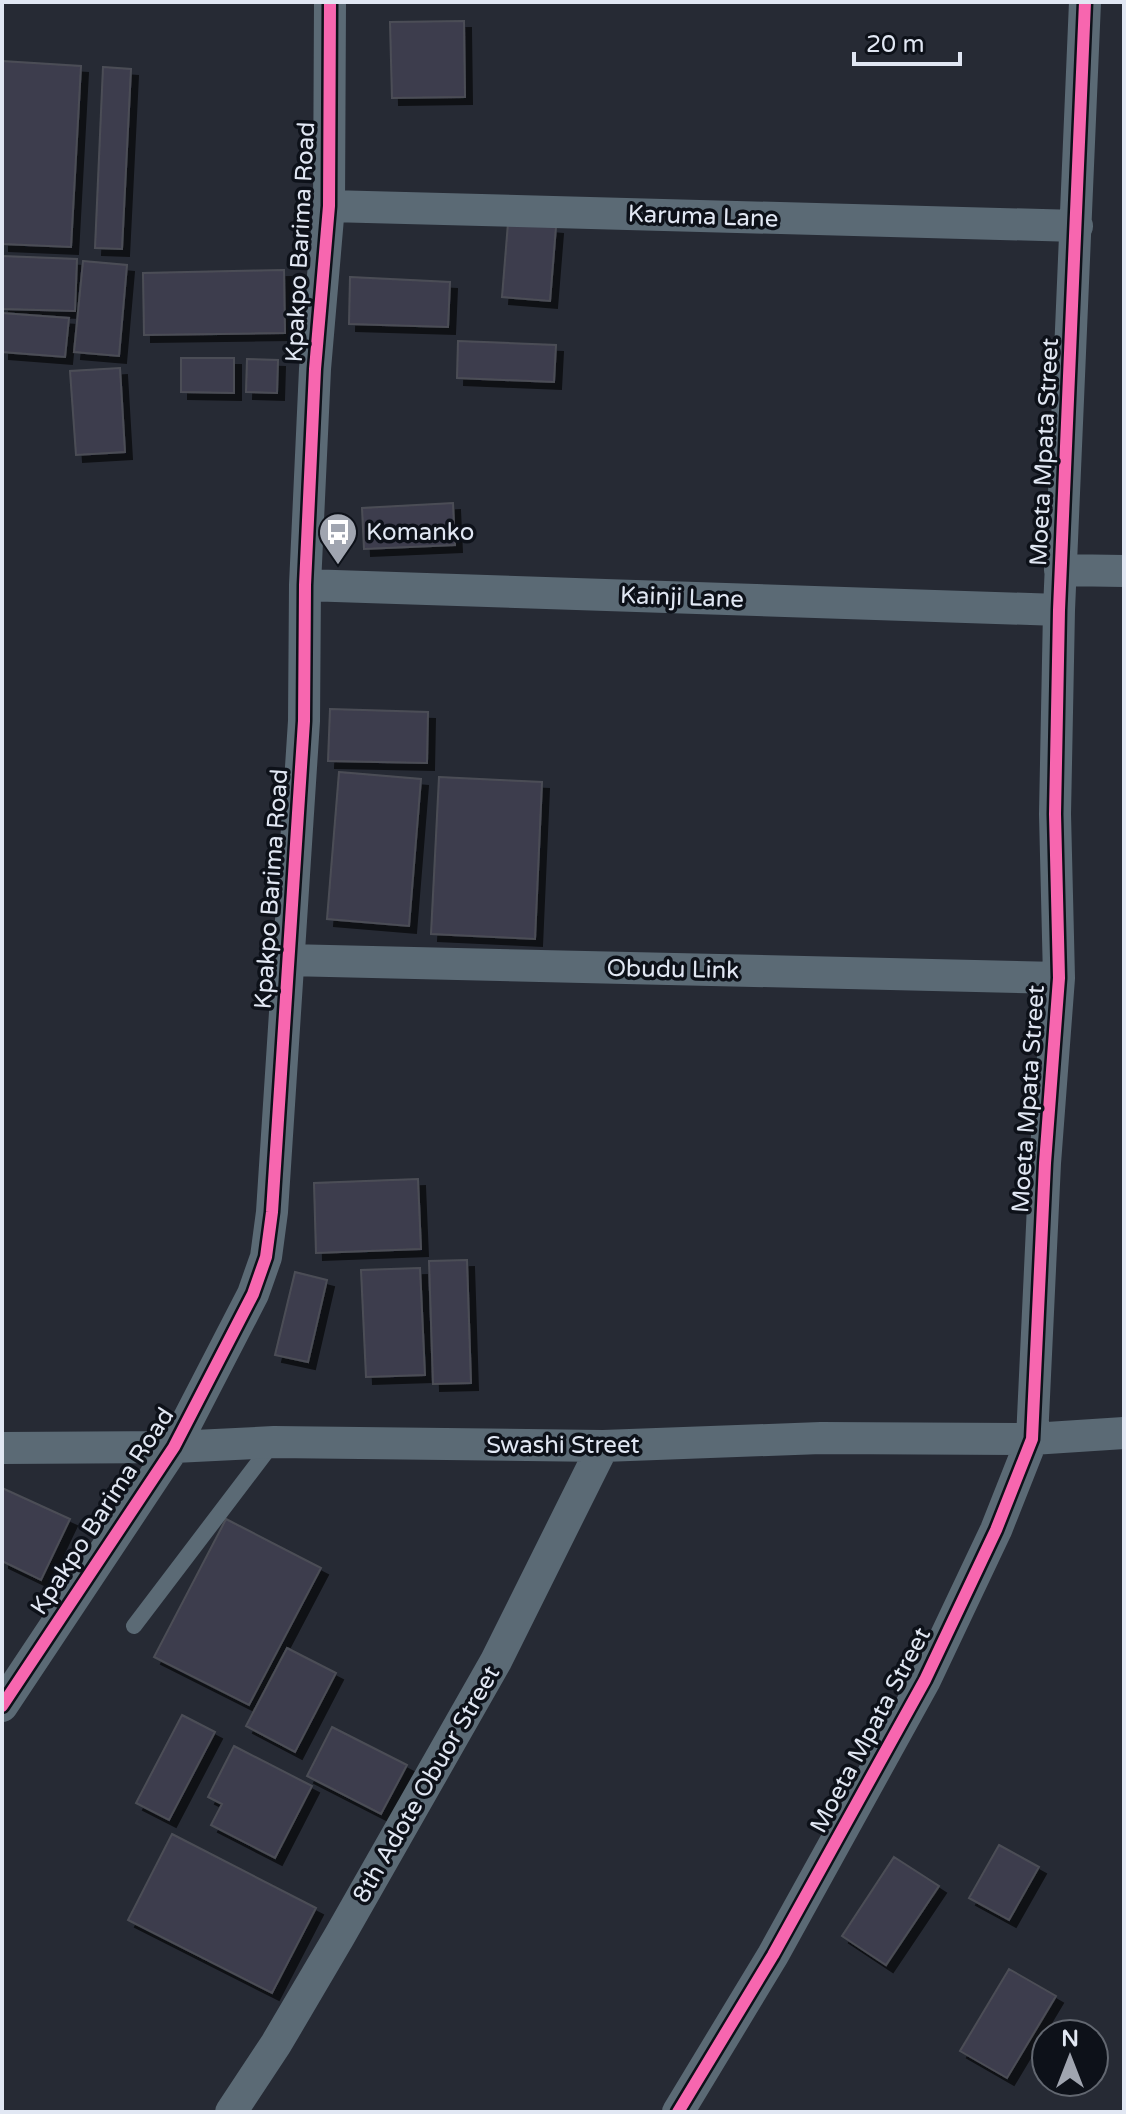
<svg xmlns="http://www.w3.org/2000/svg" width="1126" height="2114" font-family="'Varela Round',sans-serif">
<defs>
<filter id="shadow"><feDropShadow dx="7" dy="7" stdDeviation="0" flood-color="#0009"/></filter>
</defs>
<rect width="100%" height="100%" fill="#262a34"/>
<path fill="#3e3d4e" stroke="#4c4e56" stroke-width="2" filter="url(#shadow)" d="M464 21 465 97 392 98 390 22Z
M2 61 81 66 71 247 2 244Z
M103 67 131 69 122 249 95 248Z
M508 223 556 227 550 301 502 297Z
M2 256 77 259 75 311 2 309Z
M83 261 127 265 119 356 74 352Z
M284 270 285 333 144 335 143 273Z
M350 277 450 282 448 327 349 324Z
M2 313 69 318 65 357 2 352Z
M458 341 556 345 554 382 457 378Z
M181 358H234V393L181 392Z
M247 359 278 360 277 393 246 392Z
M120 368 125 452 76 455 70 371Z
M453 503 455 545 364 549 362 508Z
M330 709 428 712 427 763 328 761Z
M339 772 421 779 409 926 327 919Z
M439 777 542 782 535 939 431 934Z
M418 1179 421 1249 316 1253 314 1183Z
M467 1260 471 1383 433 1384 429 1261Z
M420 1268 425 1375 366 1377 361 1270Z
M295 1272 327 1280 308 1362 275 1355Z
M2 1488 70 1519 41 1580 2 1561Z
M226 1519 321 1568 249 1705 154 1657Z
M287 1648 336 1673 295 1752 246 1726Z
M182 1715 215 1732 169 1820 136 1803Z
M332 1727 407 1765 381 1814 307 1776Z
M234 1746 312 1786 275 1858 211 1825 222 1804 208 1797Z
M172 1834 316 1908 272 1993 128 1920Z
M999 1845 1039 1867 1009 1920 969 1898Z
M894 1857 939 1886 886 1965 842 1936Z
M1009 1969 1056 1996 1007 2078 960 2051Z"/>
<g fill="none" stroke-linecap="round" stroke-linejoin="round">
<path stroke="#5b6a75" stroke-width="16" d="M134 1626 273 1443"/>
<path stroke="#5b6a75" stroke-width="32" d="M329 206 1077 226
M1060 570 1124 571
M305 585 1059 610
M287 960 1059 978
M2 1448 174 1447 274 1442 603 1446 821 1438 1032 1439 1124 1433
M2 1706 174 1447 253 1294 266 1257 272 1212 304 721 305 585 315 369 329 206 330 2
M231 2112 276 2044 339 1937 496 1661 603 1446
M678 2112 773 1955 925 1680 996 1530 1032 1439 1045 1163 1059 978 1055 814 1059 610 1085 2"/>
<defs>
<path id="cycleway" d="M2 1706 174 1447 253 1294 266 1257 272 1212 304 721 305 585 315 369 329 206 330 2
M678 2112 773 1955 925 1680 996 1530 1032 1439 1045 1163 1059 978 1055 814 1059 610 1085 2"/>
</defs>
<use href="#cycleway" stroke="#0d1119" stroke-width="17"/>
<use href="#cycleway" stroke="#f766af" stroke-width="12"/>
</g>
<defs>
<symbol id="bus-pin" viewBox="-11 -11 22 30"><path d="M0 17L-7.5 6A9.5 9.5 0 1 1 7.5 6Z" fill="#a0a5b0" stroke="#0d1119"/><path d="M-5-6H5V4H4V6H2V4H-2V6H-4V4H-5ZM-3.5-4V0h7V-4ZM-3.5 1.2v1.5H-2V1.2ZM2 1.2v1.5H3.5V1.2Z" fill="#fff"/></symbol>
</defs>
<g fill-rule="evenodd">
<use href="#bus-pin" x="316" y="510" width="44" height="60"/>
</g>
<g text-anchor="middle" stroke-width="7" stroke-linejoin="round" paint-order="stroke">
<g font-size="24" fill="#e1e7f3" stroke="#0d1119">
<text transform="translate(703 216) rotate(2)" y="8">Karuma Lane</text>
<text transform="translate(300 242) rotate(-87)" y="8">Kpakpo Barima Road</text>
<text transform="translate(1044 452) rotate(-87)" y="8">Moeta Mpata Street</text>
<text transform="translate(682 597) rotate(2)" y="8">Kainji Lane</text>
<text transform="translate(271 889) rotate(-86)" y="8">Kpakpo Barima Road</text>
<text transform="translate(673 969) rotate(1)" y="8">Obudu Link</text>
<text transform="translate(1028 1099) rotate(-86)" y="8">Moeta Mpata Street</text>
<text x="563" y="1453">Swashi Street</text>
<text transform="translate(102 1511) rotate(-57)" y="8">Kpakpo Barima Road</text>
<text transform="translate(870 1730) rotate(-62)" y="8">Moeta Mpata Street</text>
<text transform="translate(426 1784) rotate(-60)" y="8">8th Adote Obuor Street</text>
</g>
<g font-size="24" fill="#e1e7f3" stroke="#0d1119" text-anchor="start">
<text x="366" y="540">Komanko</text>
</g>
</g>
<rect width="1126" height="2114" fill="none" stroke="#e1e7f3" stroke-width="8"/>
<g transform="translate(1070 2058)"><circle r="38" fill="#0d1119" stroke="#626770" stroke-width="2"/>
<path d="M0-6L14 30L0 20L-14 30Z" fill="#a0a5b0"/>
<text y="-12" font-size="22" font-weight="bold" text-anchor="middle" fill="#e1e7f3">N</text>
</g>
<path d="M854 52v12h106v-12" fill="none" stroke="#e1e7f3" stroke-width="4"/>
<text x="866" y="52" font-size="24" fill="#e1e7f3" stroke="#0d1119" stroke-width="6" paint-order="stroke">20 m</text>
</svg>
